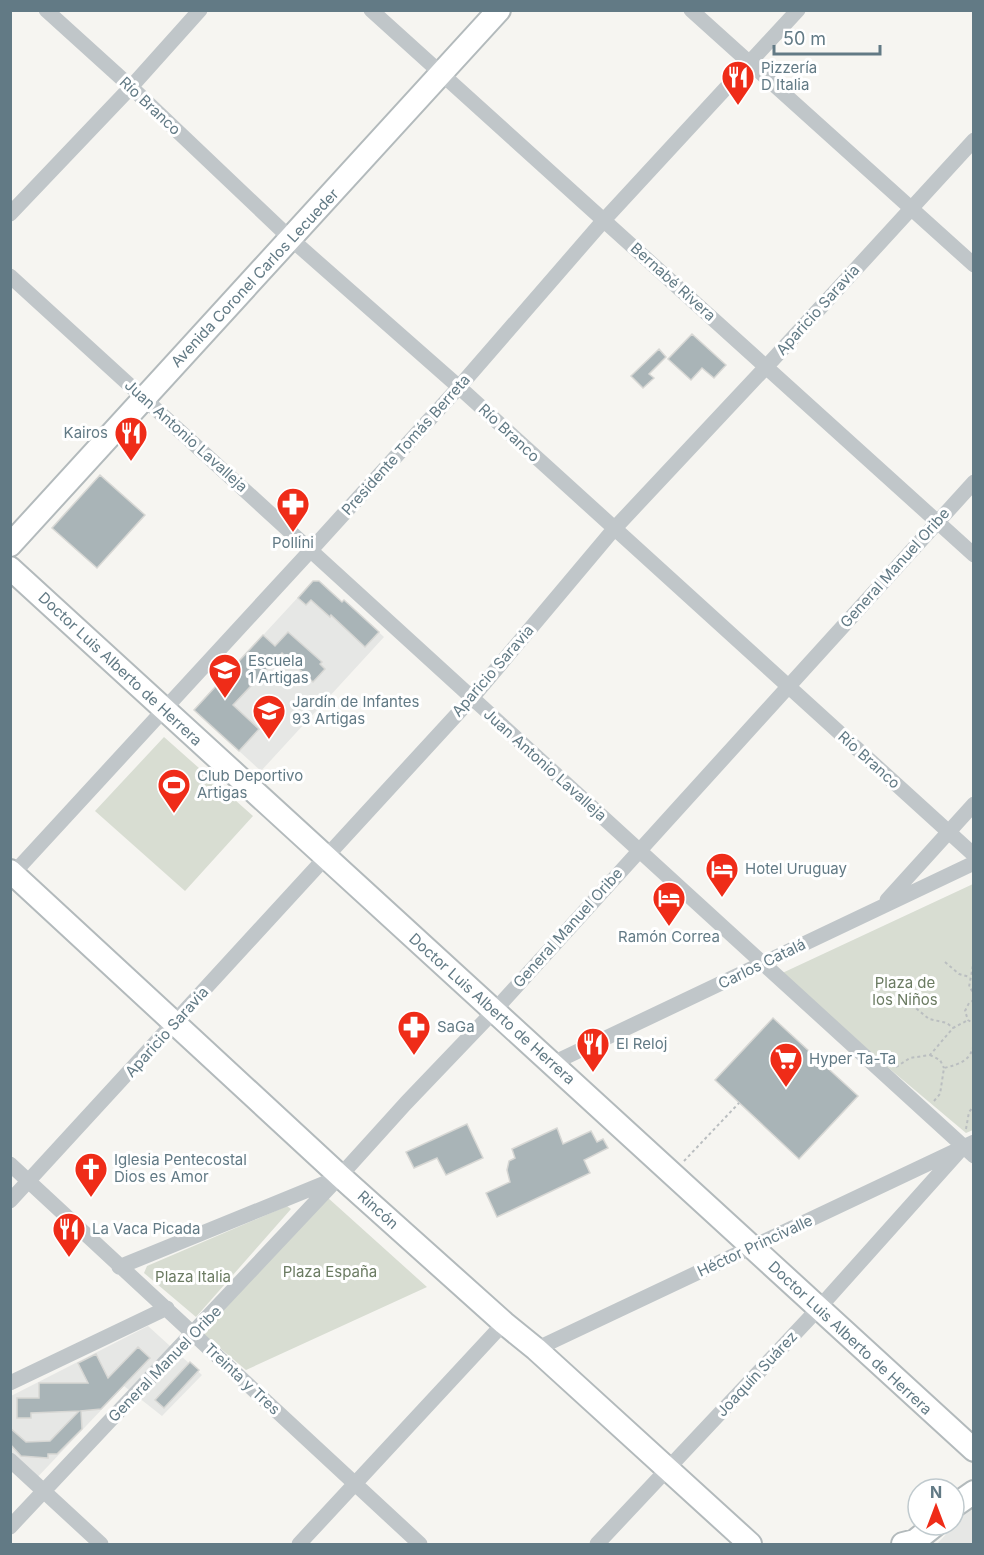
<svg xmlns="http://www.w3.org/2000/svg" width="984" height="1555" font-family="Inter,sans-serif">
<rect width="100%" height="100%" fill="#f6f5f1"/>
<path fill="#e6e7e5" d="M313 581H319L342 602 344 600 384 637 261 771 194 710Z
M148 1326 202 1375 162 1416 124 1386 31 1484 11 1467V1396Z
M972 1506 973 1507V1544H937Z"/>
<path fill="#d8ddd2" d="M164 737 253 816 185 891 95 811Z
M973 884V1130L966 1133 778 975Z
M327 1197 427 1287 246 1370 202 1333Z
M287 1206 291 1209 196 1317 144 1273 147 1266Z"/>
<path fill="#a9b4b7" stroke="#d7d7d4" stroke-width="1.5" d="M692 334 726 365 714 378 702 368 691 380 668 359Z
M659 349 666 357 649 374 654 378 643 388 631 376Z
M100 475 145 515 97 568 52 528Z
M313 581H319L342 602 344 600 379 632 365 647 331 615 330 617 311 600 306 605 298 598Z
M288 632 322 662 320 664 325 669 313 682 282 653 233 705 259 729 239 751 194 710 263 635 275 646Z
M773 1018 858 1096 799 1159 715 1080Z
M467 1124 483 1158 446 1175 437 1158 414 1168 406 1152Z
M557 1128 563 1144 591 1131 597 1142 603 1139 608 1148 584 1160 590 1173 497 1217 486 1193 510 1182 507 1170 509 1161 515 1158 512 1149Z
M138 1347 150 1358 101 1409 81 1411 82 1429 57 1454H48V1458L21 1456 10 1444V1428L26 1442 50 1441 79 1411 31 1413V1418H17V1398H39V1383H88L78 1363 96 1354 108 1378Z
M190 1362 199 1370 164 1408 155 1400Z"/>
<g fill="none" stroke-linecap="round" stroke-linejoin="round">
<defs>
<path id="primary" d="M10 545 499 10
M10 568 974 1450
M10 871 340 1176 504 1323 536 1349 750 1544
M954 1506 974 1492
M903 1544 915 1541 935 1525"/>
</defs>
<use href="#primary" stroke="#b3babc" stroke-width="26"/>
<path stroke="#babec0" stroke-width="2" stroke-dasharray="3 3" stroke-linecap="butt" d="M974 900V906
M974 960 969 987 974 993
M945 962 959 974 970 977
M974 1000 969 1003 965 1011 968 1020 974 1024
M907 1001 929 1019 947 1023 953 1028
M930 1055 940 1060 944 1068
M896 1067 910 1058 930 1055 953 1028 968 1020
M934 1101 940 1094 944 1068C960 1064 971 1061 974 1043
M966 1129 969 1112 974 1106
M684 1161 739 1103"/>
<path stroke="#c0c6c9" stroke-width="15" d="M46 10 131 87 291 239 459 387 974 855
M371 10 974 555
M691 10 974 265
M10 214 131 87 200 10
M10 276 974 1156
M10 877 311 550 459 387 604 220 798 10
M887 900 974 804
M551 1064 974 863
M10 1164 420 1544
M10 1201 472 698 614 529 766 367 974 140
M119 1267 335 1179
M536 1349 974 1142
M10 1383 167 1308
M10 1460 101 1544
M10 1527 340 1176 406 1103 494 1011 974 482
M299 1544 504 1323
M597 1544 818 1309 963 1147"/>
<use href="#primary" stroke="#fff" stroke-width="22"/>
</g>
<defs>
<symbol id="restaurant-pin" viewBox="-11 -11 22 30"><path d="M0 17L-7.5 6A9.5 9.5 0 1 1 7.5 6Z" fill="#ef2c18" stroke="#fff"/><path d="M-5-6h1v4h1v-4h1v4h1v-4h1v5L-1.5 .5V6h-2V.5L-5-1ZM5-6V6H3V1.5H1.5Q1.5-4 5-6Z" fill="#fff"/></symbol>
<symbol id="pharmacy-pin" viewBox="-11 -11 22 30"><path d="M0 17L-7.5 6A9.5 9.5 0 1 1 7.5 6Z" fill="#ef2c18" stroke="#fff"/><path d="M-2-6h4v4h4v4h-4v4h-4v-4h-4v-4h4Z" fill="#fff"/></symbol>
<symbol id="school-pin" viewBox="-11 -11 22 30"><path d="M0 17L-7.5 6A9.5 9.5 0 1 1 7.5 6Z" fill="#ef2c18" stroke="#fff"/><path d="M0-5L7-2L0 1L-7-2ZM-4 1L0 2.5L4 1V4Q0 6-4 4Z" fill="#fff"/></symbol>
<symbol id="stadium-pin" viewBox="-11 -11 22 30"><path d="M0 17L-7.5 6A9.5 9.5 0 1 1 7.5 6Z" fill="#ef2c18" stroke="#fff"/><path d="M0-5a6.5 5 0 1 0 0 10a6.5 5 0 1 0 0-10ZM-3.5-1.8h7v3.6h-7Z" fill="#fff"/></symbol>
<symbol id="hotel-pin" viewBox="-11 -11 22 30"><path d="M0 17L-7.5 6A9.5 9.5 0 1 1 7.5 6Z" fill="#ef2c18" stroke="#fff"/><path d="M-6-4.5h1.5V1H6V5H4.5V3h-9V5H-6ZM-4 0a1.8 1.8 0 1 1 3.6 0ZM.5 0V-2.5h3Q6-2.5 6 0Z" fill="#fff"/></symbol>
<symbol id="supermarket-pin" viewBox="-11 -11 22 30"><path d="M0 17L-7.5 6A9.5 9.5 0 1 1 7.5 6Z" fill="#ef2c18" stroke="#fff"/><path d="M-6-5.5h2.5l.6 2H6L4.5 2H-2.5L-4.4-4H-6ZM-1.5 3.2a1.3 1.3 0 1 0 .1 0ZM3 3.2a1.3 1.3 0 1 0 .1 0Z" fill="#fff"/></symbol>
<symbol id="church-pin" viewBox="-11 -11 22 30"><path d="M0 17L-7.5 6A9.5 9.5 0 1 1 7.5 6Z" fill="#ef2c18" stroke="#fff"/><path d="M-1.2-6h2.4v3.5h3.3v2.4h-3.3V6h-2.4V-.1h-3.3v-2.4h3.3Z" fill="#fff"/></symbol>
</defs>
<g fill-rule="evenodd">
<use href="#restaurant-pin" x="719" y="58" width="38" height="52"/>
<use href="#restaurant-pin" x="112" y="414" width="38" height="52"/>
<use href="#pharmacy-pin" x="274" y="485" width="38" height="52"/>
<use href="#school-pin" x="206" y="651" width="38" height="52"/>
<use href="#school-pin" x="250" y="692" width="38" height="52"/>
<use href="#stadium-pin" x="155" y="766" width="38" height="52"/>
<use href="#hotel-pin" x="703" y="850" width="38" height="52"/>
<use href="#hotel-pin" x="650" y="879" width="38" height="52"/>
<use href="#pharmacy-pin" x="395" y="1008" width="38" height="52"/>
<use href="#restaurant-pin" x="574" y="1025" width="38" height="52"/>
<use href="#supermarket-pin" x="767" y="1040" width="38" height="52"/>
<use href="#church-pin" x="72" y="1150" width="38" height="52"/>
<use href="#restaurant-pin" x="50" y="1210" width="38" height="52"/>
</g>
<g text-anchor="middle" stroke-width="6" stroke-linejoin="round" paint-order="stroke">
<g font-size="15" fill="#627a85" stroke="#fff" text-anchor="start">
<text x="761" y="73">Pizzería<tspan x="761" dy="17">D Italia</tspan></text>
<text x="108" y="438" text-anchor="end">Kairos</text>
<text x="293" y="548" text-anchor="middle">Pollini</text>
<text x="248" y="666">Escuela<tspan x="248" dy="17">1 Artigas</tspan></text>
<text x="292" y="707">Jardín de Infantes<tspan x="292" dy="17">93 Artigas</tspan></text>
<text x="197" y="781">Club Deportivo<tspan x="197" dy="17">Artigas</tspan></text>
<text x="745" y="874">Hotel Uruguay</text>
<text x="669" y="942" text-anchor="middle">Ramón Correa</text>
<text x="437" y="1032">SaGa</text>
<text x="616" y="1049">El Reloj</text>
<text x="809" y="1064">Hyper Ta-Ta</text>
<text x="114" y="1165">Iglesia Pentecostal<tspan x="114" dy="17">Dios es Amor</tspan></text>
<text x="92" y="1234">La Vaca Picada</text>
</g>
<g font-size="15" fill="#627a85" stroke="#fff">
<text transform="translate(150 106) rotate(43)" y="5">Río Branco</text>
<text transform="translate(255 278) rotate(-47)" y="5">Avenida Coronel Carlos Lecueder</text>
<text transform="translate(673 282) rotate(42)" y="5">Bernabé Rivera</text>
<text transform="translate(818 310) rotate(-48)" y="5">Aparicio Saravia</text>
<text transform="translate(509 433) rotate(43)" y="5">Río Branco</text>
<text transform="translate(186 436) rotate(42)" y="5">Juan Antonio Lavalleja</text>
<text transform="translate(406 445) rotate(-48)" y="5">Presidente Tomás Berreta</text>
<text transform="translate(895 568) rotate(-48)" y="5">General Manuel Oribe</text>
<text transform="translate(120 669) rotate(43)" y="5">Doctor Luis Alberto de Herrera</text>
<text transform="translate(493 671) rotate(-49)" y="5">Aparicio Saravia</text>
<text transform="translate(869 760) rotate(42)" y="5">Río Branco</text>
<text transform="translate(545 765) rotate(42)" y="5">Juan Antonio Lavalleja</text>
<text transform="translate(568 928) rotate(-48)" y="5">General Manuel Oribe</text>
<text transform="translate(762 964) rotate(-26)" y="5">Carlos Catalá</text>
<text transform="translate(492 1009) rotate(42)" y="5">Doctor Luis Alberto de Herrera</text>
<text transform="translate(167 1032) rotate(-48)" y="5">Aparicio Saravia</text>
<text transform="translate(378 1210) rotate(42)" y="5">Rincón</text>
<text transform="translate(755 1246) rotate(-25)" y="5">Héctor Princivalle</text>
<text transform="translate(850 1338) rotate(43)" y="5">Doctor Luis Alberto de Herrera</text>
<text transform="translate(165 1364) rotate(-46)" y="5">General Manuel Oribe</text>
<text transform="translate(757 1374) rotate(-47)" y="5">Joaquín Suárez</text>
<text transform="translate(242 1379) rotate(43)" y="5">Treinta y Tres</text>
</g>
<g font-size="15" fill="#6b7b62" stroke="#fff">
<text x="905" y="988">Plaza de<tspan x="905" dy="17">los Niños</tspan></text>
<text x="330" y="1277">Plaza España</text>
<text x="193" y="1282">Plaza Italia</text>
</g>
</g>
<rect width="984" height="1555" fill="none" stroke="#627a85" stroke-width="24"/>
<g transform="translate(936 1507)"><circle r="28" fill="#ffffff" stroke="#c0cace" stroke-width="1.5"/>
<path d="M0-4.5L10 22L0 15L-10 22Z" fill="#ef2c18"/>
<text y="-9" font-size="16" font-weight="bold" text-anchor="middle" fill="#627a85">N</text>
</g>
<path d="M774 45v9h106v-9" fill="none" stroke="#627a85" stroke-width="3"/>
<text x="783" y="45" font-size="18" fill="#627a85" stroke="#ffffff" stroke-width="4.5" paint-order="stroke">50 m</text>
</svg>
